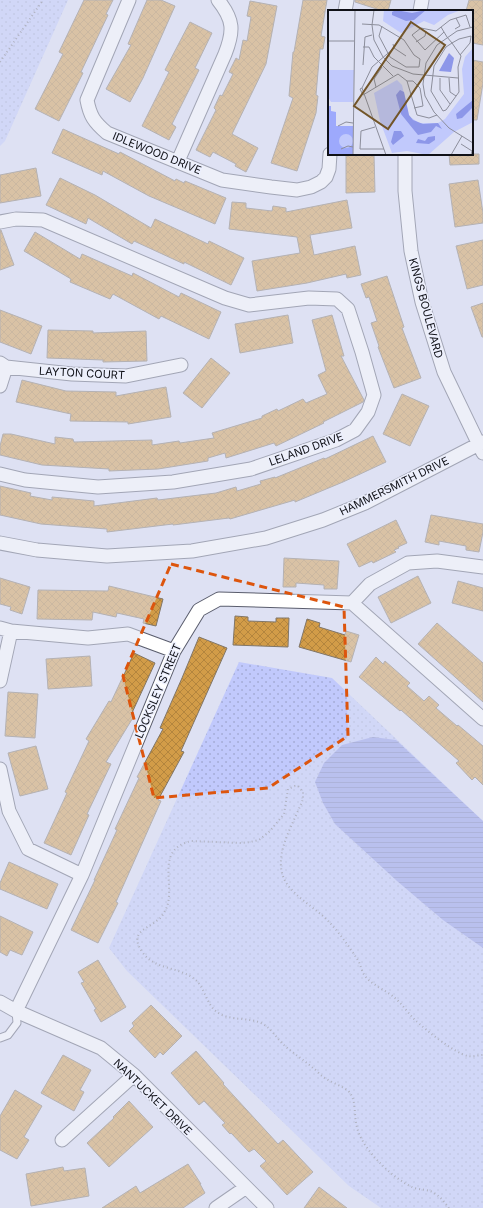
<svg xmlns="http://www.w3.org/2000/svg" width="483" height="1208" font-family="Inter,sans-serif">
<defs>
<pattern id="grass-dots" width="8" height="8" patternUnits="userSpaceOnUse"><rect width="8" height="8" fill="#c1c9fc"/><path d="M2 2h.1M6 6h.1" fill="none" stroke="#a5acd7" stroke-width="1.8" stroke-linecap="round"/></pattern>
<pattern id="water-rules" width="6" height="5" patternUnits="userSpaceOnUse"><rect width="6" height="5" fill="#8d97e9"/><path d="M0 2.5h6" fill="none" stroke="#727abc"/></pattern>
<pattern id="building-cross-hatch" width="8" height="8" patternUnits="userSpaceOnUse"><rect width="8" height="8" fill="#d29c48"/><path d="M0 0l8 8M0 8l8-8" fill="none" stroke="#b3853e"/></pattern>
</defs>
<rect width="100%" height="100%" fill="#dee1f3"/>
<path fill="url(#grass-dots)" d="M0 0H68L5 141 0 146Z
M239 662 332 678 483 821V1208H381L349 1186 127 971 109 948Z"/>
<path fill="url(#water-rules)" d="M373 737 396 740 483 821V948L443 920 397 881 335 824 323 803 315 782 324 763 342 745Z"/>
<path fill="url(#building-cross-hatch)" stroke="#817668" d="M84 0H113L106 14 108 15 81 72 83 73 59 121 35 109 63 54 59 52Z
M147 0H161L175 6 143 78 130 102 106 89 131 45 128 44Z
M303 0H327L321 36 325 37 323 49H320L316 95 318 96 316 113 297 171 271 163 293 98 289 96 293 52H294Z
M355 0H391L388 11H383L355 2Z
M469 0H483V45L472 43V11H466Z
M250 1 277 6 266 64 232 134 258 148 246 172 235 166 236 164 213 152 210 157 196 150 216 110 214 108 220 95 222 96 233 74 229 72 236 58 239 60 243 40 247 41 251 17 247 16Z
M190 22 212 33 195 68 199 70 172 124 176 127 169 140 142 126 169 72 165 70Z
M472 60 483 62V83L477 120H472Z
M63 129 119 154 120 152 175 181 176 179 184 183 185 181 226 198 215 224 149 196 103 171 102 175 52 153Z
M346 154H374L375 192 346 193Z
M449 154H479V164L450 165Z
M36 168 41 196 0 203V175Z
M60 178 95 195 151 228 155 219 208 244 209 241 244 258 231 285 184 262V264L134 241 132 244 88 218 86 224 46 205Z
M478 180 483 213V223L455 227 449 184Z
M347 200 352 228 310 235 314 255 355 246 361 275 347 278 346 274 307 283 257 291 252 261 300 253 297 237 229 229 232 202 246 203V208L272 211 273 206 286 208V212Z
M0 230H1L14 265 0 270Z
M35 232 80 259 82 254 132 276 133 273 179 297 181 293 221 312 209 339 161 316 159 319 113 294 110 299 70 282 71 279 24 251Z
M483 240V285L467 289 456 246Z
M387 276 404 327 402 328 421 378 394 388 378 347 379 346 371 323 377 321 369 297 366 298 361 284Z
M483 303V337H482L471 307Z
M0 310 42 326 31 354 0 342Z
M288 315 293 343 240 353 235 324Z
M332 315 344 356H341L364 400 363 402 323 422 324 423 276 446 274 443 226 458 225 453 208 458V461L158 469 109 471V469L42 465 0 455V446L3 434H11L55 444V437L73 439 74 442 152 440V445L179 441 180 443 214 438 212 433 262 418V416L277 409 278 411 303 399 306 403 327 394 318 375 326 371 312 320Z
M48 330 93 331V333L146 331 147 361 103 362V360L47 358Z
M211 358 230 373 202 408 183 393Z
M22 380 66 391 116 392V396L166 387 171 417 128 424V422L70 421 71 414 16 402Z
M402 394 429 406 410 446 383 434Z
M373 436 386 462 343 482 295 502V500L230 519 229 518 173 525V524L107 532V529L41 524 0 515V486L31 493 30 496 52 500V497L94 501V506L157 498 158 500 216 493 236 487 237 491 261 484 260 481 275 477V478L324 458 325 459Z
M431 515 483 524V532L479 552 466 550V546L439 541V545L425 542Z
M396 520 407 543 398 547 399 548 394 550 396 552 373 563 372 561 359 567 347 544Z
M284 558 339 561 337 589H324V585L296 583V587H283Z
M418 576 431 603 391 623 378 597Z
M0 578 30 587 22 614 10 610 11 607 0 604Z
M458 581 483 588V611L452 603Z
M109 586 163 599 156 626 143 623 144 619 117 613 116 617 93 612 92 620 37 619 38 590 108 591Z
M235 616 248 617V621L276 622V618H289L288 647 233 645Z
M307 619 320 623 319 627 345 635 346 631 359 635 351 662 299 647Z
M437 623 483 663V702L418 644Z
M199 637 227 648 181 751 184 752 158 800 161 801 116 902 118 903 98 943 71 930 95 880H94L117 830 115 829 139 778 137 777 163 729 160 728 182 678Z
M134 653 155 663 131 715 134 716 106 762 111 764 87 814 89 815 71 855 44 843 67 793 65 792 89 741 86 739 109 701 111 702Z
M90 656 92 686 48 689 46 659Z
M376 657 383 664 385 661 410 683 407 686 424 701 429 696 439 705 436 708 457 726 458 725 483 746V785L475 777 472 780 456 763 459 761 401 710 400 711 359 677Z
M8 692 38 694 35 738 5 736Z
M36 746 48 789 20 796 8 753Z
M9 862 58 884 47 909 0 889V883Z
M0 916 33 932 22 955 10 950 7 956 0 952Z
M98 960 126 1007 101 1022 94 1010 96 1009 81 983 84 982 78 972Z
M151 1005 182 1036 163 1055 160 1052 155 1058 129 1031 134 1026 132 1023Z
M196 1051 224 1083 223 1084 278 1144 283 1140 313 1172 287 1195 260 1166 266 1161 254 1149 249 1152 231 1133 230 1134 222 1125 225 1123 204 1101 199 1105 171 1073Z
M63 1055 91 1070 80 1090 84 1092 74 1111 41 1093Z
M15 1090 42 1106 24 1137 29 1140 17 1159 0 1150V1116Z
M129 1101 153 1127 109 1167 87 1143 114 1118 113 1117Z
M188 1164 201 1184H200L205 1193 183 1208H102L136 1186 140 1193Z
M63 1167 64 1171 85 1168 89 1196 31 1206 26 1174Z
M319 1187 347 1208H304Z"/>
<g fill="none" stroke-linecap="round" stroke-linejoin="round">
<defs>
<path id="lane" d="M0 1038 8 1035 17 1023 16 1011"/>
<path id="street" d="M129 0 87 100C90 116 94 122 107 133L222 180 271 187 297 190 311 187 321 182 326 177 329 169 330 154
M345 11 347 0
M420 11 422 0
M405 154V191L411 251 422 302 444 372 483 453
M178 161 225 54C234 31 234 20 218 0
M0 222 16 219 43 220 225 298 249 305 309 298 337 299 348 309 362 352 374 395 368 412 355 430 336 440 251 469 173 482 98 487 25 480 0 474
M0 363 6 367 72 374 126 376 181 365
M0 386 6 367
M0 543 37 550 107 556 192 551 266 538 323 520 365 503 483 442
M352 603 370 584 408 563 437 561 483 567
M0 628 11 631 88 638 128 634 174 651
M0 681 11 631
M0 769 9 811 28 849 82 875
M0 1002 16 1011 101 1048 134 1075 267 1208
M16 1011 82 875 174 651 199 610 219 599 352 603 483 719
M62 1140 134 1075
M216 1208 245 1188"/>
</defs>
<use href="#lane" stroke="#5a5d6d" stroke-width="9"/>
<use href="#street" stroke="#5a5d6d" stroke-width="15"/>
<path stroke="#767884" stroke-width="2" stroke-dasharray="1 3" stroke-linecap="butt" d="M0 62 43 0
M449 1208C445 1203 441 1197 434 1193 428 1189 421 1190 414 1188 403 1183 391 1174 382 1165 371 1154 358 1139 356 1122 354 1113 356 1101 350 1093 346 1087 329 1082 322 1076 319 1074 316 1070 313 1068 304 1060 294 1054 285 1046 277 1039 272 1029 263 1024 250 1017 233 1021 220 1014 205 1006 206 986 193 978 178 967 154 969 143 953 128 932 146 930 159 919 162 917 165 911 167 907 175 882 155 850 191 841L241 843 250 842 259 840 270 831 284 814 288 789 295 786H298L303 792V799C295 821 276 849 282 873 287 894 316 907 330 923 341 935 351 949 359 962 361 967 362 972 365 976 373 986 386 990 395 998 402 1004 408 1013 415 1020 426 1030 454 1053 468 1056 473 1057 478 1055 483 1055"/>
<use href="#lane" stroke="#fff" stroke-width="7"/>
<use href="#street" stroke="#fff" stroke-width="13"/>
</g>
<path d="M0 0H483V1208H0ZM171 564 344 607 348 736 268 788 154 798 123 676Z" fill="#dee1f3" fill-opacity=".55" fill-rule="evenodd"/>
<path fill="none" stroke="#dd550d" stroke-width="3" stroke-dasharray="8 5" stroke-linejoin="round" d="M171 564 344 607 348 736 268 788 154 798 123 676Z"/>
<g text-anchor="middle" stroke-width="3" stroke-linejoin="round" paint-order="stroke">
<g font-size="11" fill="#101117" stroke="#eceffd">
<text transform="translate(157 153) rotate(22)" y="4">IDLEWOOD DRIVE</text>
<text transform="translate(426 308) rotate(75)" y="4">KINGS BOULEVARD</text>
<text transform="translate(82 373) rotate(3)" y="4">LAYTON COURT</text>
<text transform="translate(306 449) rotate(-20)" y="4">LELAND DRIVE</text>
<text transform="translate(394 486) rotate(-26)" y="4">HAMMERSMITH DRIVE</text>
<text transform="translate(158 691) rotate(-67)" y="4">LOCKSLEY STREET</text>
<text transform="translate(153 1097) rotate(44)" y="4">NANTUCKET DRIVE</text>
</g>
</g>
<g transform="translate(328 10)">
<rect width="145" height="145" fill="#dee1f3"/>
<path d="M56 0H133L120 5 106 15 96 11 73 23 55 11ZM145 38V112L126 122 100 145 79 141 64 143 52 111 46 83 69 70 74 75 81 106 91 113H110L117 109 136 84 134 59 137 47ZM0 60H26L25 92H3L0 87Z" fill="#c1c9fc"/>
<path d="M0 96H3V101L8 102V116H25V145H0Z" fill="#9da9fc"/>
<path d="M11 131a7 7 0 1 1 14 0a7 7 0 1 1-14 0Z" fill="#c1c9fc"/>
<path d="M68 0 84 3 98 0 86 10 78 11 64 5V2ZM121 43 126 48 123 62 111 61ZM72 80 76 82 81 105 85 110 95 114 110 113 114 119 108 116 103 122 90 125 73 104 68 85ZM145 90V97L134 108 129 109 128 104ZM66 121H73L76 126 65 135 63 132ZM107 126V130L101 134 88 133 90 129 97 131 100 127Z" fill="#8d97e9"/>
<path fill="none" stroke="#8c8e9b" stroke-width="1" d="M46 0 44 15 46 30 55 47 64 56 85 64 130 68M34 14 51 15 76 30 86 45 92 49 91 57H78L62 47 51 26 54 16M113 17 119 27 124 33 133 46 130 57 131 82 118 100 115 101 103 81 106 56 118 37 124 33 131 29 143 26 142 33 132 45M145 17 129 21 109 35 98 53 95 74 97 86 106 102 121 118 145 133M127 19 132 16 128 8M116 22 97 40 84 25 93 18 108 21 122 10 138 5 142 17M0 31H26M88 32 97 26 98 21M65 34 66 38 78 46M35 37H41L46 47 65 66M35 55 37 27 44 25M112 68V80L122 94M121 68 122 82 128 86M79 71H85L92 78 95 96 86 98M48 77 46 69 54 57M34 78 32 79 35 85 70 64 79 71 89 105 101 108 109 105M10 116 18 112 25 113M47 117 33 121 32 139H56M133 134 144 141 143 145M13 139 20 136 25 137M25 145 27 0M58 145 34 78 44 57 66 38M123 145 134 126"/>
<path fill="#725529" fill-opacity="0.15" stroke="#725529" stroke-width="2" d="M83 12 117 35 60 119 26 96Z"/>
<rect width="145" height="145" fill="none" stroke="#101117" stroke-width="2"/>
</g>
</svg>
